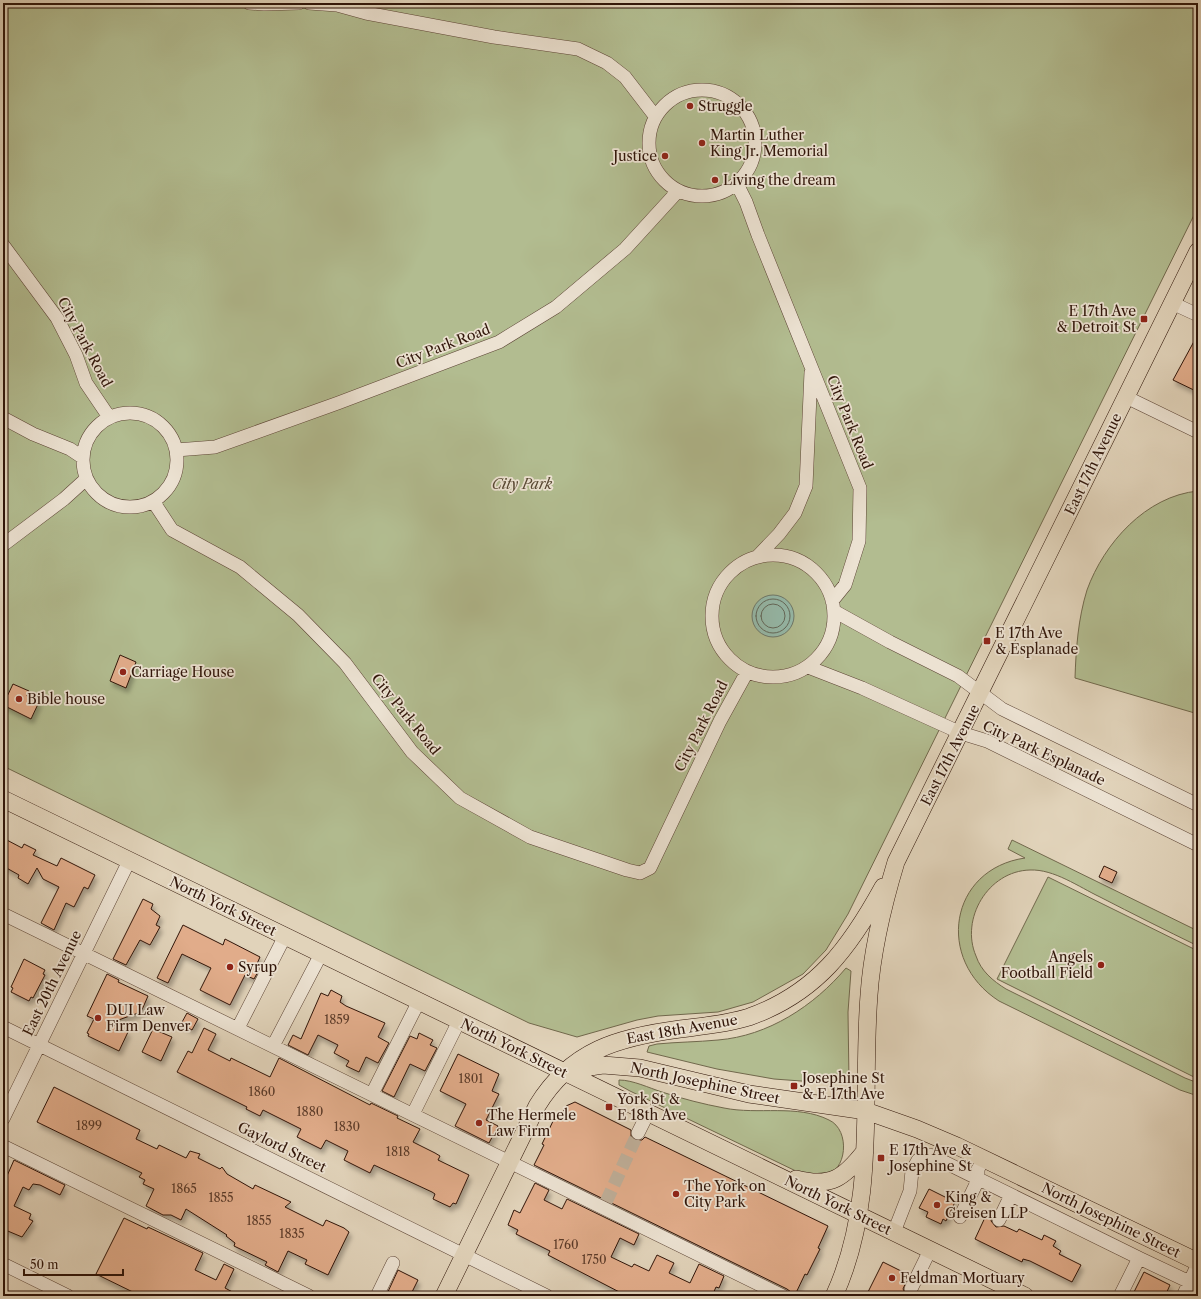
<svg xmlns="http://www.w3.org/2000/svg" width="1201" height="1299" font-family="'Libre Caslon Text',serif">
<defs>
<filter id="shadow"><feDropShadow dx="2.5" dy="4.5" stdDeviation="2" flood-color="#0004"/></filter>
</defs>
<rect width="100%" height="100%" fill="#e1d3ba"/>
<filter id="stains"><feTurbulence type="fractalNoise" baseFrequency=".005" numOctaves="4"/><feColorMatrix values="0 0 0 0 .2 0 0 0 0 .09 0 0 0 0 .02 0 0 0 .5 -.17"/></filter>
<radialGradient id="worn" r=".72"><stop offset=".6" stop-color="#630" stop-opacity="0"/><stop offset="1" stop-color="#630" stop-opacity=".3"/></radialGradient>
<path fill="#b2bc90" stroke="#71684c" d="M3 3H1198V207L848 914 826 950 803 974 753 1002 718 1012 658 1016 637 1020 577 1037 529 1023 3 766Z
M1198 491V714L1075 678C1076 649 1078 619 1087 590 1104 543 1146 496 1198 491Z
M1012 840 1198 931V946C1165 930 1133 914 1100 897 1079 887 1054 869 1030 870 988 871 960 919 976 956 981 971 993 981 1006 989L1185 1078 1198 1083V1096L1180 1090 999 1001C935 960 949 869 1025 858L1008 849Z
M1048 877 1198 951V1079L997 979Z
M846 968 851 971 848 1012 849 1081 828 1083 774 1079 717 1069 647 1052 649 1046 657 1044C677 1042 697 1042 718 1040 768 1036 814 1006 846 968Z
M619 1080C633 1080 649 1088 662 1092 683 1099 703 1104 724 1108 758 1115 797 1104 829 1120 851 1130 847 1173 824 1175 817 1176 807 1173 800 1173L630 1091 619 1085Z"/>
<path fill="#95b9a9" stroke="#6d7769" d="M752 616a21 21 0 1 1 42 0a21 21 0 1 1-42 0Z"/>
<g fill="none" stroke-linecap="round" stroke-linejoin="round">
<path stroke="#626759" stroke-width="1" d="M756 616a17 17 0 1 1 34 0a17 17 0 1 1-34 0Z
M761 616a12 12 0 1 1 24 0a12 12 0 1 1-24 0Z"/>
</g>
<path fill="#e1ac8a" stroke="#301509" filter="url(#shadow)" d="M1198 334V392L1173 380Z
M120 655 136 662 126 688 110 681Z
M13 684 29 691 27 696 39 702 31 719 3 705Z
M3 838 22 848 24 844 36 850 33 855 57 866 61 858 95 875 88 889 84 887 74 907 66 903 54 930 41 923 59 887 43 879 37 868 28 884 18 878 19 875 3 866Z
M1104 866 1117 872 1112 883 1099 877Z
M143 899 153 904 151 909 160 916 156 925 160 927 150 945 140 940 126 965 113 959Z
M183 925 223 945 225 939 260 957 256 966 260 968 254 979 245 975 230 1005 200 990 211 968 182 954 168 983 157 978Z
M24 959 45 970 43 974 45 975 33 998 31 997 29 1001 11 992 13 988 11 987Z
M107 974 119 980 118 982 148 996 141 1012 110 1023 128 1032 119 1051 88 1036 89 1034 87 1033 94 1019 87 1016Z
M331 990 342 996 340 1002 346 1006 385 1023 378 1037 389 1043 378 1063 366 1057 359 1072 346 1066 349 1061 334 1053 338 1045 318 1035 308 1055 288 1045 293 1035 301 1039 321 993 328 996Z
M187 1013 198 1019 192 1030 181 1024Z
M204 1028 216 1034 208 1050 230 1061 231 1058 270 1077 279 1058 370 1105 371 1103 398 1116 397 1118 420 1129 413 1142 435 1153 440 1156 438 1160 469 1175 456 1204 453 1203 450 1207 433 1199 435 1194 432 1192 374 1165 370 1173 344 1160 348 1151 326 1140 321 1149 297 1137 301 1129 263 1110 260 1116 246 1109 247 1107 177 1072 188 1051 192 1053Z
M153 1029 172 1037 161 1061 142 1052Z
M419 1033 433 1040 430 1045 437 1048 425 1071 410 1064 394 1097 382 1091 410 1036 417 1039Z
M458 1054 499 1074 492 1091 499 1094 486 1120 498 1126 489 1143 455 1126 466 1104 440 1091Z
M54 1087 140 1130 136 1139 157 1149 159 1145 186 1158 190 1151 200 1154 198 1158 220 1169 222 1167 227 1174 253 1189 255 1185 291 1202 285 1207 323 1226 326 1220 344 1228 349 1232 328 1275 305 1264 307 1260 288 1251 278 1272 265 1265 267 1262 234 1246 235 1243 226 1236 227 1235 186 1209 181 1220 171 1215H163L146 1206 154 1189 143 1184 145 1180 139 1177 142 1173 37 1122Z
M575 1102 631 1130V1137L635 1140H642L645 1137 828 1226 818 1248 820 1249 807 1275 805 1274 795 1295 787 1289 534 1165 544 1145 542 1144 555 1117 559 1119 566 1106Z
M14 1160 65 1185 60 1195 40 1185 33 1184 29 1190 23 1187 14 1206 31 1214 29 1219 33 1221 22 1237 3 1229V1185Z
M535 1183 549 1190 544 1200 562 1209 567 1199 639 1234 634 1245 620 1238 611 1257 632 1267 634 1264 649 1271 657 1255 674 1263 669 1273 690 1283 699 1264 724 1276 719 1288 716 1287 712 1296H627L548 1255 550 1251 516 1234 518 1230 508 1225 514 1210 520 1213Z
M929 1189 955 1202 946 1221 943 1219 941 1224 926 1217 928 1212 919 1208Z
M988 1211 993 1214 991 1221 996 1227 1004 1226 1017 1232 1019 1229 1042 1240 1044 1235 1056 1241 1053 1246 1061 1251 1059 1254 1081 1265 1072 1282 1030 1261 1023 1259 1022 1262 975 1239Z
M124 1218 147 1229 148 1227 203 1253 195 1270 216 1280 224 1264 234 1269 225 1288 240 1296H141L96 1274Z
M883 1262 909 1275 903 1289 907 1296H866Z
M398 1270 418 1280 410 1296H386Z
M1144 1272 1170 1285 1165 1296H1132Z"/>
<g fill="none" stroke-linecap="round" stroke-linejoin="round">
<path stroke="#bead97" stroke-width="13" stroke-dasharray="13 6" stroke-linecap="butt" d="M606 1202 638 1133"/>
<defs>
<path id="minor" d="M249 3 264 4 299 3
M309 3 337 5 366 13 494 37 578 49 607 63 625 77 655 116
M649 143a53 53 0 1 1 106 0a53 53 0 1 1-106 0Z
M737 184 746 202 758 235 860 488 859 541 845 585 832 601
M3 245 57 318 76 355 86 383 109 417
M1172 303 1198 315
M1126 397 1198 432
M83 460a47 47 0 1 1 94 0a47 47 0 1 1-94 0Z
M3 418 33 434 70 449 82 457
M176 450 215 447 338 403 499 342 556 307 625 249 678 191
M153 501 172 530 240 567 298 615 345 663 412 752 460 798 530 837 627 870 640 873 650 868 720 721 747 672
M3 545 64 499 86 479
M712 616a61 61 0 1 1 122 0a61 61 0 1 1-122 0Z
M757 557 779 534 795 513 806 486 811 372
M834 611 890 642 958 676 1002 709 1198 805
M808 667 862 688 961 733 987 741 1198 845
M3 914 783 1296
M3 1027 547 1296
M238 1028 285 936
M273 1046 321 954
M372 1094 419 1001
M413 1114 459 1021
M3 1119 129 861
M638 1133 648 1113
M3 1146 309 1296
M960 1217 978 1180V1169L984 1159
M999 1220 1011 1195
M894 1232 910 1191 912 1171 918 1160 930 1155 1139 1258
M3 1264 68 1296
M911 1289 930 1250
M377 1296 393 1263
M1120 1296 1139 1258 1198 1286
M1183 1296 1198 1264"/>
<path id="major" d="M3 799 1025 1296
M563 1071 603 1065 640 1068 749 1094 866 1111 917 1129 957 1146 1198 1262
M796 1179C831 1188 844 1178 865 1151
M444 1296 537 1106C571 1050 619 1037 680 1029 704 1026 727 1024 749 1017 817 993 850 947 883 887
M834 1296C878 1201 861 1096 869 995 872 950 883 905 896 862L1198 251"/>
</defs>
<use href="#minor" stroke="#5c4435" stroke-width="14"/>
<use href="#major" stroke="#301509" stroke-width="18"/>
<use href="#minor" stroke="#ece2d2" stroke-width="13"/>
<use href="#major" stroke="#e1d3ba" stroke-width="17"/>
</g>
<g fill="#8f2418" stroke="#ece2d2" stroke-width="1.5">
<circle cx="690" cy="106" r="4"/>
<circle cx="702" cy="143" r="4"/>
<circle cx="665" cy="156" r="4"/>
<circle cx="715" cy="180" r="4"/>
<rect x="1140" y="315" width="8" height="8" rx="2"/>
<rect x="983" y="637" width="8" height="8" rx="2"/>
<circle cx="123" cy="672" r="4"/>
<circle cx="19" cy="699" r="4"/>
<circle cx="1101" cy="965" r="4"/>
<circle cx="230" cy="967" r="4"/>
<circle cx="98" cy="1018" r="4"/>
<rect x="790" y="1082" width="8" height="8" rx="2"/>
<rect x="605" y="1103" width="8" height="8" rx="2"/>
<circle cx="479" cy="1123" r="4"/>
<rect x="877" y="1154" width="8" height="8" rx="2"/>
<circle cx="676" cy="1194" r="4"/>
<circle cx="937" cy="1205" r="4"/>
<circle cx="892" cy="1278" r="4"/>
</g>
<g text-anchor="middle" stroke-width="3.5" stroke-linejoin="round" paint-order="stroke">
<g font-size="12" fill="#5c3b29">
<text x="337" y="1024">1859</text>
<text x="471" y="1083">1801</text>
<text x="262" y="1096">1860</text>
<text x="310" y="1116">1880</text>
<text x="89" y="1130">1899</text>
<text x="347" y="1131">1830</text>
<text x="398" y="1156">1818</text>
<text x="184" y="1193">1865</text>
<text x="221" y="1202">1855</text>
<text x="259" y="1225">1855</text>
<text x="292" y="1238">1835</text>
<text x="566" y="1249">1760</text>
<text x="594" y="1264">1750</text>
</g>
<g font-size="14" fill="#301509" stroke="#ece2d2" text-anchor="start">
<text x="698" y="111">Struggle</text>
<text x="710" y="140">Martin Luther<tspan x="710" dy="16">King Jr. Memorial</tspan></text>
<text x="657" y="161" text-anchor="end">Justice</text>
<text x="723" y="185">Living the dream</text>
<text x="1136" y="316" text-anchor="end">E 17th Ave<tspan x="1136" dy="16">&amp; Detroit St</tspan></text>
<text x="995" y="638">E 17th Ave<tspan x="995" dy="16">&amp; Esplanade</tspan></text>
<text x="131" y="677">Carriage House</text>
<text x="27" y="704">Bible house</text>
<text x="1093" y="962" text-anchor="end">Angels<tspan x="1093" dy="16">Football Field</tspan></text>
<text x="238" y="972">Syrup</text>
<text x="106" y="1015">DUI Law<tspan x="106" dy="16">Firm Denver</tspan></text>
<text x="802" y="1083">Josephine St<tspan x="802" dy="16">&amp; E 17th Ave</tspan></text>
<text x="617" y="1104">York St &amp;<tspan x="617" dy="16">E 18th Ave</tspan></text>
<text x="487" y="1120">The Hermele<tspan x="487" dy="16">Law Firm</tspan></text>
<text x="889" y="1155">E 17th Ave &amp;<tspan x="889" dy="16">Josephine St</tspan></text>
<text x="684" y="1191">The York on<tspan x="684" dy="16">City Park</tspan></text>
<text x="945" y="1202">King &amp;<tspan x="945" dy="16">Greisen LLP</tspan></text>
<text x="900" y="1283">Feldman Mortuary</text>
</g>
<g font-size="14" fill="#301509" stroke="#ece2d2">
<text transform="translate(85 342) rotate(62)" y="5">City Park Road</text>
<text transform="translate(443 346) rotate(-21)" y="5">City Park Road</text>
<text transform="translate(850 422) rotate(68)" y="5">City Park Road</text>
<text transform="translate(1093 464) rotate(-64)" y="5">East 17th Avenue</text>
<text transform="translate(406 714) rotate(51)" y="5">City Park Road</text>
<text transform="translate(701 726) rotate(-63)" y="5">City Park Road</text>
<text transform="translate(1044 753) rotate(25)" y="5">City Park Esplanade</text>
<text transform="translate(950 755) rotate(-63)" y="5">East 17th Avenue</text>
<text transform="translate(223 906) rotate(26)" y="5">North York Street</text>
<text transform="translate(52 983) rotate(-64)" y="5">East 20th Avenue</text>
<text transform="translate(682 1029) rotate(-10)" y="5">East 18th Avenue</text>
<text transform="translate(514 1048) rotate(26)" y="5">North York Street</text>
<text transform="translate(705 1083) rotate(12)" y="5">North Josephine Street</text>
<text transform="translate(282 1147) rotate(26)" y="5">Gaylord Street</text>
<text transform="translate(838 1205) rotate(26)" y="5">North York Street</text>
<text transform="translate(1111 1220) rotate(26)" y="5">North Josephine Street</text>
</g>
<g font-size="14" font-style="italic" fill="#574732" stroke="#ece2d2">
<text x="522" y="489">City Park</text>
</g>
</g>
<rect width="1201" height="1299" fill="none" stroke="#e1d3ba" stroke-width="16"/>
<rect x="4" y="4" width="1193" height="1291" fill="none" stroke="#301509" stroke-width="2"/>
<rect x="8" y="8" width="1185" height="1283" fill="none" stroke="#301509"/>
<path d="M24 1269v6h99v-6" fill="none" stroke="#301509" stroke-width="2"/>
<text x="30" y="1269" font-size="12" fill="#301509" stroke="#ece2d2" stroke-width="3" paint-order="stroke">50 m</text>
<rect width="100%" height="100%" filter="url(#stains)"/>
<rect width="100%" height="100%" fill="url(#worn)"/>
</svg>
